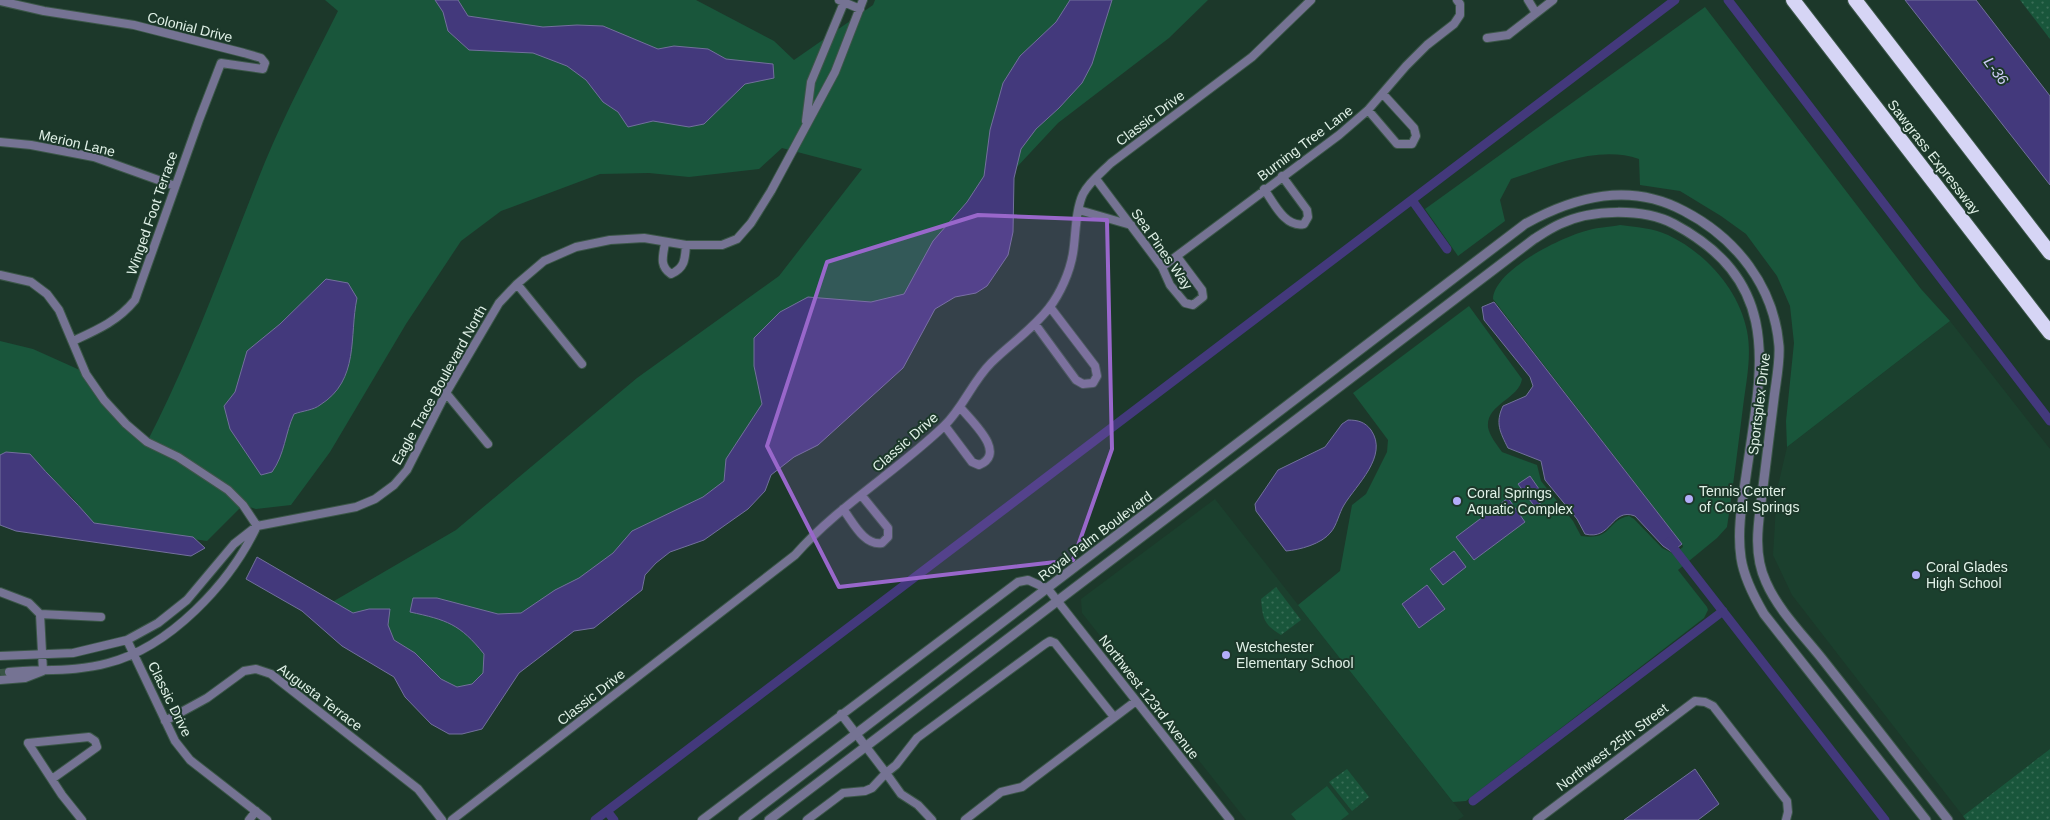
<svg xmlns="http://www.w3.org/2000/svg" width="2050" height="820" font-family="Arial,sans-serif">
<defs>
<pattern id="park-dots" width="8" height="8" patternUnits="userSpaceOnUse" patternTransform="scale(1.25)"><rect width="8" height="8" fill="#19563b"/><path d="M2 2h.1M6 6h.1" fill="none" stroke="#3a6f57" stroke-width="1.8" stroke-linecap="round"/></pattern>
</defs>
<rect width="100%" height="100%" fill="#1c382a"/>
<path fill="#1b402e" d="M1950 321 2050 449V749L1963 816 1792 595 1773 555 1777 490 1787 447Z
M1215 499 1464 816 1458 820H1246L1082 613 1081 599Z"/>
<path fill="#19563b" d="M325 0H696L774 41 794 60 873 5 875 0H1208L1169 38 1058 123 1002 183 861 387 452 704 322 608 456 530 637 378 779 276 862 169 782 148 759 169 689 177 649 173 600 174 501 211 461 241 406 324 330 452 291 505 256 509 243 505 207 541 95 525 70 495 46 475 0 459V341L33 349 82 371 147 442C194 351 227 256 265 162 286 111 313 61 338 11Z
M1705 7 1921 289 1950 321 1787 447 1786 421 1794 343 1790 306 1777 276 1746 234 1721 216 1680 191 1640 185 1639 159C1598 145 1551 166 1511 179L1500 200 1505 221 1458 256 1425 209Z
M1620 225C1636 227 1653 228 1668 235 1706 253 1739 290 1747 331 1752 356 1746 383 1743 407 1738 447 1733 487 1727 527L1717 538 1678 570 1707 607 1708 610 1704 618 1466 801 1453 802 1298 605 1340 571 1352 505 1366 494 1387 452 1388 440 1353 393 1469 306 1522 379C1519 399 1486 404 1488 427 1489 435 1497 445 1502 452L1537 465 1541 481 1573 521 1581 536C1613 541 1606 520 1629 516L1634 519 1662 548 1674 554 1683 547 1682 544 1493 299C1494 270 1563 236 1589 230 1599 227 1610 227 1620 225Z
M1327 786 1349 814 1341 820H1296L1291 814Z"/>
<path fill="url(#park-dots)" d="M2020 0H2050V39Z
M1276 587 1301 620 1281 635C1264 624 1263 620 1261 599Z
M2050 749V820H1966L1963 816Z
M1347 769 1369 797 1352 811 1329 782Z"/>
<path fill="#43397c" stroke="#72709c" d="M435 0H458L468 16 543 27 577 25 603 26 658 49 674 46 708 49 726 59 773 64 774 78 745 84 704 124 689 127 653 121 628 127 618 112 603 102 586 80 567 66 533 53 469 50 448 31 443 12Z
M1070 0H1112L1092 64 1082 83 1059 108 1036 129 1021 149 1014 178 1013 232 1008 255 987 286 976 293 955 297 935 309 903 368 818 445 794 457 771 475 765 491 748 509 704 540 670 552 656 563 645 575 642 590 594 628 574 631 519 673 482 729 462 734H449L431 724 405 697 394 677 342 646 302 611 246 579 257 557 353 613 369 609H390L388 625 394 640 415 653 441 679 457 687 472 684 483 673 484 654C460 624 447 620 410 612L413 598H437L498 614 521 613 555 590 579 578 613 553 632 531 703 497 724 481 726 459 762 404 754 366V338L780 312 808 297 871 302 904 294 933 241 967 202 984 176 990 130 1003 83 1020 56 1056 22Z
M1905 0H1976L2050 96V185Z
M326 279 348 283 357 298C349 336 360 380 320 405 314 410 302 411 294 414 285 433 285 454 272 472L261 475 230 429 224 406 235 392 247 351 280 324Z
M1494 302 1682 544 1672 552 1663 546 1635 516C1611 507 1612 541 1585 534L1577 519 1545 480 1541 461 1508 448C1500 432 1495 423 1503 406L1526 396 1533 386 1530 377 1484 320 1482 307Z
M1348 420C1358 420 1365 422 1371 430 1389 456 1356 485 1344 505 1339 513 1337 525 1331 532 1322 544 1299 550 1286 551L1256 511 1255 504 1278 470 1325 447 1342 424Z
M6 452 30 454C50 478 74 499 94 523L193 537 205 548 191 556 16 531 0 525V455Z
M1530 476 1546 499 1535 507 1518 484Z
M1508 498 1525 522 1474 560 1456 537Z
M1454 551 1466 567 1443 585 1430 569Z
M1427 585 1445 609 1419 628 1402 604Z
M1695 769 1719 804 1698 820H1624Z"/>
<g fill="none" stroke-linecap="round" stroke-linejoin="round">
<path stroke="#43397c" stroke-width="9" d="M1728 0 2050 421
M1412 200 1447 249
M1669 542 1885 820
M1473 801 1723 611
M607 811 614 820
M595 820 1675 0"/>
<path stroke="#395446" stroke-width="8" stroke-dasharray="8 4" stroke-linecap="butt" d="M0 673 9 672"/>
<defs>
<path id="minor" d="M839 0 860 9
M1528 0 1536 13
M0 1 44 11 134 25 244 53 261 58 265 63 263 69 221 63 199 120 135 300C118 321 97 330 73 341
M1487 38 1508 35 1553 0
M1368 110 1397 144H1412L1416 136 1414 128 1383 94
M806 121 811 82 845 0
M0 142 31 145 94 157 175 186
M1096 179 1162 267 1170 285 1185 303 1193 305 1203 297 1202 290 1178 258
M1264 189C1274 203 1285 228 1304 224L1308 217 1307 210 1282 176
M1079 210 1131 225
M665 243C663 256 659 266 671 274 685 268 685 259 686 245
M1162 267 1339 135 1368 110 1406 66 1427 45 1454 24 1460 15V4L1457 0
M0 275 31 282 47 294 59 310 86 374 104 400 126 424 147 442 178 457 228 490 243 505 257 526
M517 284 582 364
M1035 324 1076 380 1083 384 1093 383 1097 376 1095 366 1050 307
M446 393 488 444
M945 426 972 462 979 465C1008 453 971 421 960 407
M843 509C853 522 864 546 882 543L888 537V528L862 496
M0 592 29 603 40 614 43 671 25 678 0 680
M40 614 101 617
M127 640 175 741 190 760 267 820
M0 656 73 653 127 640 158 623 187 600 234 544 257 526 356 507 375 499 394 485 407 470 446 393 499 303 517 284 544 261 576 247 610 240 644 238 686 245H722L737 239 751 223 771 191 835 72 863 0
M9 672C43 669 76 672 108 663 170 647 229 584 256 528
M165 721 207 698 244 671 256 669 271 674 418 789 442 820
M52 779 97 747 95 741 89 737 28 743 62 795 82 820
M249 820 256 811
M452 820 795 555C838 506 896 472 944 426 963 408 972 382 991 363 1010 344 1032 330 1049 308 1060 294 1070 272 1073 253 1076 235 1075 211 1083 194 1089 182 1102 172 1111 163L1252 57 1311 0
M702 820 1018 582 1028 580 1048 589 1230 820
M807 820 843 793 865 791 872 788 886 773 841 714
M932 820 918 805 901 794 886 773 896 765 917 738 1045 644 1050 641 1055 643 1114 717
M965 820 1001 792 1022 787 1136 701
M1537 820 1695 701 1705 702 1713 706 1787 801 1788 812 1786 820"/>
<path id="tertiary" d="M743 820 1525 224C1576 196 1630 182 1684 211 1736 238 1774 286 1779 346 1780 363 1776 381 1774 398 1770 430 1766 463 1762 495 1758 524 1753 554 1766 582 1778 610 1804 636 1823 660 1865 713 1907 767 1948 820
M769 820 1534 239C1542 234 1551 228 1560 224 1592 209 1643 208 1674 224 1786 284 1761 370 1746 476 1742 503 1737 531 1741 558 1744 578 1754 597 1764 614L1926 820"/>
<path id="motorway" d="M1793 0 2050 333
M1855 0 2050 253"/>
</defs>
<use href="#minor" stroke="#3b5648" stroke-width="10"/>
<use href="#tertiary" stroke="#3b5648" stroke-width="11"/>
<use href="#motorway" stroke="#3b5648" stroke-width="16"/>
<use href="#minor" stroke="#757393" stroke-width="8"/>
<use href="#tertiary" stroke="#757393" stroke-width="9"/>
<use href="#motorway" stroke="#d6d5f5" stroke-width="14"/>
</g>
<path fill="#9967cb" fill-opacity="0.2" stroke="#9967cb" stroke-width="4" stroke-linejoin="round" d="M978 215 1107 220 1112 449 1073 560 839 587 767 446 827 262Z"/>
<g fill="#b3adf9" stroke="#1c382a" stroke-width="2">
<circle cx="1689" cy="499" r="5"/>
<circle cx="1457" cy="501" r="5"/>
<circle cx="1916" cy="575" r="5"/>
<circle cx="1226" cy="655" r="5"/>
</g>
<g text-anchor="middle" stroke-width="4" stroke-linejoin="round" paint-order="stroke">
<g font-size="14" fill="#e0f1e7" stroke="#1c382a">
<text transform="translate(190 27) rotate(14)" y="5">Colonial Drive</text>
<text transform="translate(1150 118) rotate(-37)" y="5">Classic Drive</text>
<text transform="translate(77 143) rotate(13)" y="5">Merion Lane</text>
<text transform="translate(1305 143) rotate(-37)" y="5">Burning Tree Lane</text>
<text transform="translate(1934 157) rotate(52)" y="5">Sawgrass Expressway</text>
<text transform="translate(152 213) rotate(-71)" y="5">Winged Foot Terrace</text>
<text transform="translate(1162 249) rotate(55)" y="5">Sea Pines Way</text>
<text transform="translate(439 385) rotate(-61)" y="5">Eagle Trace Boulevard North</text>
<text transform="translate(1759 404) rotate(-83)" y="5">Sportsplex Drive</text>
<text transform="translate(905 442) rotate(-41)" y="5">Classic Drive</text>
<text transform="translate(1095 536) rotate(-37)" y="5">Royal Palm Boulevard</text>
<text transform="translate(320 697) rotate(37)" y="5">Augusta Terrace</text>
<text transform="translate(591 697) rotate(-38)" y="5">Classic Drive</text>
<text transform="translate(1149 697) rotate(52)" y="5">Northwest 123rd Avenue</text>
<text transform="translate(170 699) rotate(64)" y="5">Classic Drive</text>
<text transform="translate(1612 747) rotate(-37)" y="5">Northwest 25th Street</text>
</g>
<g font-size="14" fill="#e0f1e7" stroke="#1c382a" text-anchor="start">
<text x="1699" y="496">Tennis Center<tspan x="1699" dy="16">of Coral Springs</tspan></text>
<text x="1467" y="498">Coral Springs<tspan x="1467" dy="16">Aquatic Complex</tspan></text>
<text x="1926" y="572">Coral Glades<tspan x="1926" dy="16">High School</tspan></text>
<text x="1236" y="652">Westchester<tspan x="1236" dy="16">Elementary School</tspan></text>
</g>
<g font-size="15" font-style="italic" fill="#cfcdf6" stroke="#1c382a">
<text transform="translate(1996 71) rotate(53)" y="5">L-36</text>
</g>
</g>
</svg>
